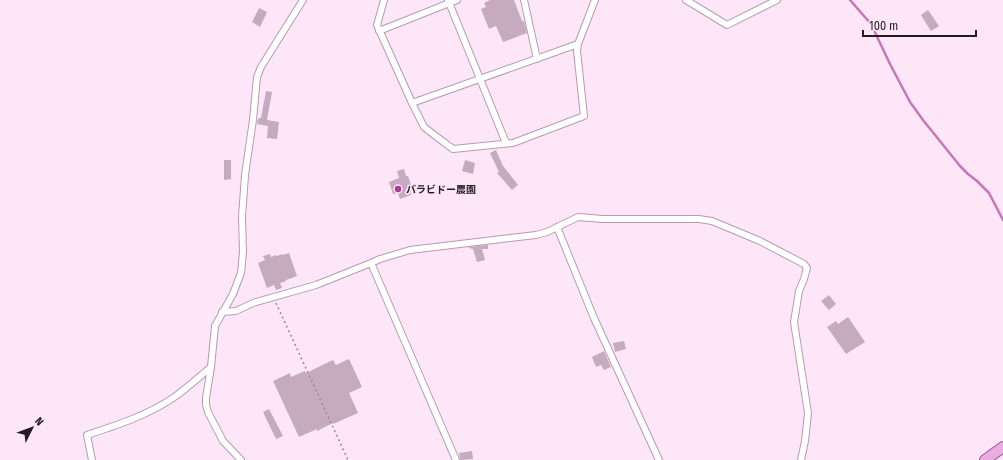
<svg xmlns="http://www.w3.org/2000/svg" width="1003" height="460" font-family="'Fira Sans Condensed','Noto Sans JP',sans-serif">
<rect width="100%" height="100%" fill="#fde6f8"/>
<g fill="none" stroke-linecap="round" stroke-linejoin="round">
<path stroke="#c677b8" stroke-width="2.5" d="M850 0 871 24 890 64 910 102 923 120 960 166 968 174 977 181 989 193 1003 220"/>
</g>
<path fill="#c6aac0" d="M490 0H514L522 21H524L527 33 503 42 496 26 489 29 481 9 486 7 484 3Z
M259 8 267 12 260 27 252 22Z
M928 10 939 26 931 31 921 15Z
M266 91 272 92 267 120 279 122 277 139 267 138 268 126 257 124 258 119H259V118H261Z
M496 150 503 166 518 185 512 190 497 173 499 172 490 153Z
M224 160H231V179L224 180Z
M465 160 475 163 473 174 462 171Z
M404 169 406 176H408L413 191H410L411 195 400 199 398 193 393 194 389 182 399 178 397 171Z
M488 245V249H482L485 260 477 262 473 249 469 248V247Z
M289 253 297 276 286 280V281L280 283 282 288 276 290 274 285 267 288 258 263 265 260 263 256 270 254 271 257 276 255 277 256 283 254V255Z
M829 295 836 304 829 310 821 301Z
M848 317 865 342 846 354 827 327 836 321 838 324Z
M624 341 626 349 615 352 613 343Z
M604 351 611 367 604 370 601 365 596 367 592 357Z
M349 359 362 387 349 393 358 413 333 424V423L317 431V429L299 437 273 381 290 373 291 377 305 371 306 373 333 360 336 365Z
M269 409 283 436 276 439 263 412Z
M472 451 473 459 460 460 459 453Z"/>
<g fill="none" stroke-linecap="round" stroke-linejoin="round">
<defs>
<path id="minor" d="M384 0 377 25 412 103 424 127 433 134 453 149 513 143 584 116 577 51 578 44 595 0
M448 0 506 143
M524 0 537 59
M686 0 727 25 777 0
M379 31 457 0
M412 103 578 44
M557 227 594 318 659 460
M371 263 456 460
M222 312 236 311 253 303 316 285 371 263 380 259 410 250 536 235 547 232 578 217 603 219H699L712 221 760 241 804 264 807 268 804 279 799 291 794 322 808 413 805 441 801 460
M92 460 87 435C117 425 146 416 173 398 186 389 199 377 211 367
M241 460 223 441 208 412 206 405V398L211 367 215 326 233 294 241 273 243 252 242 217 245 175 253 120 257 77 261 67 303 0"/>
<path id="primary" d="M985 460 1003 447"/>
</defs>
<use href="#minor" stroke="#b69bb0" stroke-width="8"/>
<use href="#primary" stroke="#9d5491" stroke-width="12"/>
<path stroke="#9a8996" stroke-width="1.5" stroke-dasharray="2 3" stroke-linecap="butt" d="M276 303 348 460"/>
<use href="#minor" stroke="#fff" stroke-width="6"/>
<use href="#primary" stroke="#ebace1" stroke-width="10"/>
</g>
<circle fill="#aa3d9c" stroke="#fde6f8" stroke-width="1.5" cx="398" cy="189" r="4"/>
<g text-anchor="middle" stroke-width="3" stroke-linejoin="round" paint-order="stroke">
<g font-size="10" font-weight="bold" fill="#241a22" stroke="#fde6f8" text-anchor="start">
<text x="406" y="193">バラビドー農園</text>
</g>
</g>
<g transform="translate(32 428) rotate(48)" stroke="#fde6f8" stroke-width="3" paint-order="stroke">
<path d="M0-3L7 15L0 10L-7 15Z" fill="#241a22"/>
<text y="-6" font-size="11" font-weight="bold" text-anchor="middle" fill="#241a22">N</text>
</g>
<path d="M863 30v6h113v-6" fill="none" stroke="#241a22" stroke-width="2"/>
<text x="869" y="30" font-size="12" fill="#241a22" stroke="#fde6f8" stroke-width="3" paint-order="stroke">100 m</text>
</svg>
